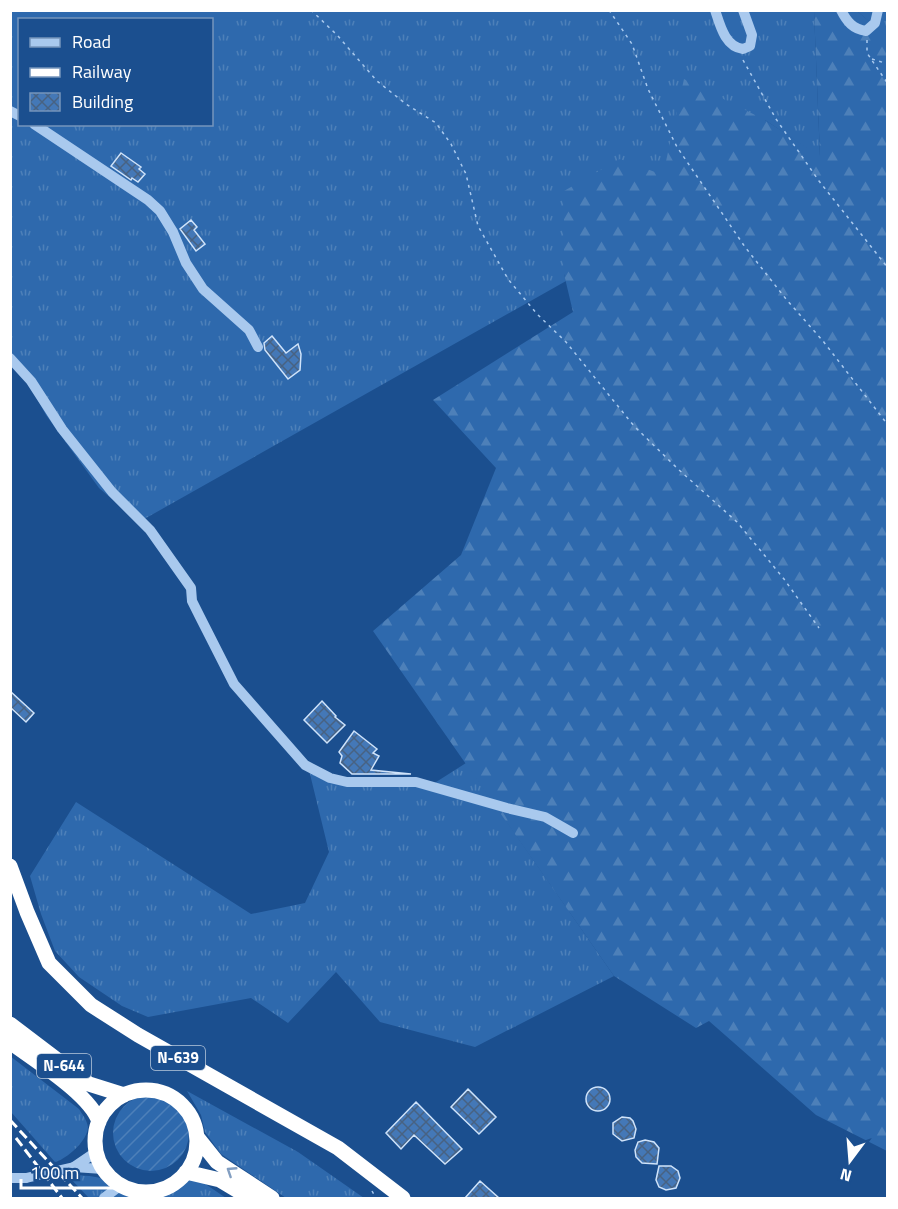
<svg xmlns="http://www.w3.org/2000/svg" width="898" height="1209" font-family="'Titillium Web',sans-serif">
<defs>
<pattern id="grass-tufts" width="24" height="20" patternUnits="userSpaceOnUse" patternTransform="scale(1.5)"><rect width="24" height="20" fill="#2e69ad"/><path d="M3 7l-1-3M5 7V3M7 7l1-3M15 17l-1-3M17 17v-4M19 17l1-3" fill="none" stroke="#4d80b9"/></pattern>
<pattern id="forest-firs" width="22" height="20" patternUnits="userSpaceOnUse" patternTransform="scale(1.5)"><rect width="22" height="20" fill="#2e69ad"/><path d="M5 1l3.5 6h-7zM16 11l3.5 6h-7z" fill="#4d80b9"/></pattern>
<pattern id="garden-furrows" width="10" height="10" patternUnits="userSpaceOnUse" patternTransform="scale(1.5)"><rect width="10" height="10" fill="#2e69ad"/><path d="M-1 1l2-2M0 10L10 0M9 11l2-2" fill="none" stroke="#4d80b9"/></pattern>
<pattern id="building-cross-hatch" width="8" height="8" patternUnits="userSpaceOnUse" patternTransform="scale(1.5)"><rect width="8" height="8" fill="#4478b7"/><path d="M0 0l8 8M0 8l8-8" fill="none" stroke="#486282"/></pattern>
</defs>
<rect width="100%" height="100%" fill="#1b4f8f"/>
<path fill="url(#grass-tufts)" fill-rule="evenodd" d="M11 11H814L820 157 765 120 663 176 564 191V274L566 281 139 522 99 488 46 415 30 386 11 362ZM20 20H212V124H20Z
M857 11H887V37Z
M466 763 614 976 475 1047 380 1022 336 972 288 1023 251 998 148 1017 122 1006 79 977 55 951 41 914 30 876 76 802 251 914 305 903 329 852 309 770 344 781 433 784Z
M10 1056 79 1109C82 1114 87 1120 88 1127 88 1140 67 1159 55 1162L11 1112Z
M187 1091 298 1152 364 1198H286L221 1154 205 1132 201 1115Z
M67 1175C90 1175 118 1177 131 1198H89Z
M181 1176 198 1179 226 1198H156C160 1186 168 1179 181 1176Z"/>
<path fill="url(#forest-firs)" d="M814 11H857L888 37 887 1151 816 1115 709 1021 696 1028 614 976 373 631 461 555 496 468 433 400 573 312 564 274V191L620 159 663 175 684 79 765 120 820 156Z"/>
<path fill="url(#garden-furrows)" d="M113 1133a38 38 0 1 1 76 0a38 38 0 1 1-76 0Z"/>
<path fill="url(#building-cross-hatch)" stroke="#cfe3fa" stroke-width="1.5" d="M121 153 141 167 139 169 145 174 138 182 132 178 131 180 111 166Z
M191 220 197 227 194 230 205 244 196 251 180 229Z
M272 336 286 353 298 344 301 354 300 370 288 379 265 350 264 343Z
M10 691 34 713 26 722 10 707Z
M322 701 336 716 335 717 345 725 327 743 304 720Z
M354 731 377 749 373 753 379 756 371 770 411 774H352L340 763 342 756 339 752Z
M586 1099a12 12 0 1 1 24 0a12 12 0 1 1-24 0Z
M468 1089 496 1117 479 1134 451 1107Z
M416 1102 462 1149 445 1164 414 1135 401 1149 386 1133Z
M622 1117 630 1118 633 1121 636 1129 634 1138 622 1141 613 1134V1123Z
M645 1140 654 1142 659 1148 657 1164 642 1163 636 1157 635 1150 638 1142Z
M659 1166H671L678 1171 680 1178 676 1188 666 1190 659 1187 656 1180Z
M480 1181 499 1198H465Z"/>
<g fill="none" stroke-linecap="round" stroke-linejoin="round">
<path stroke="#a9c9ee" stroke-width="1.5" stroke-dasharray="3 4.5" stroke-linecap="butt" d="M311 10 337 35 377 81 406 104 436 123 451 144 466 174 478 226 508 279 537 314 566 342 634 426 678 469 737 522 784 579 819 628
M609 10 632 44 648 89 677 147 745 247 786 299 823 341 888 425
M867 40V53L888 84
M872 59 888 64
M743 60 776 119 819 181 888 268
M372 1191 376 1198"/>
<path stroke="#a9c9ee" stroke-width="10" d="M715 10C720 25 725 47 743 49L750 46 752 35 743 10
M841 10C847 22 853 29 866 31L875 23 878 10
M10 111 20 116
M34 124 148 200 160 211 173 232 186 263 203 289 249 330 258 347
M10 358 31 381 62 429 112 492 150 530 191 588 192 601 200 617 234 684 305 765 330 778 347 782H416L507 808 545 817 573 833
M96 1152 74 1167 103 1169
M10 1178H26
M155 1191V1198
M104 1198 121 1185"/>
<path stroke="#fff" stroke-width="15" d="M10 866 27 912 49 963 91 1005 138 1035 338 1148 403 1198
M10 1024 89 1084 124 1095
M10 1042C34 1060 91 1095 99 1122
M95 1141a51 51 0 1 1 102 0a51 51 0 1 1-102 0Z
M197 1137 217 1162 272 1198
M186 1172 220 1180 250 1198"/>
<path stroke="#fff" stroke-width="3" stroke-dasharray="10 4.5" stroke-linecap="butt" d="M10 1120 82 1198
M16 1138 62 1198"/>
<path stroke="#a9c9ee" stroke-width="10" d="M26 1178 74 1167"/>
</g>
<defs><path id="oneway-chevron" d="M-2-3.5L2.5 0L-2 3.5" fill="none" stroke-width="1.6" stroke-linecap="round" stroke-linejoin="round" transform="scale(1.5)"/></defs>
<use stroke="#829ec1" href="#oneway-chevron" transform="translate(231 1171) rotate(-147)"/>
<g text-anchor="middle" stroke-width="4.5" stroke-linejoin="round" paint-order="stroke">
<g fill="#1b4f8f" stroke="#bbcadd" stroke-width="1.5">
<rect x="151" y="1046" width="54" height="24" rx="4.5"/>
<rect x="37" y="1054" width="54" height="24" rx="4.5"/>
</g>
<g font-size="15" font-weight="bold" fill="#fff">
<text x="178" y="1063">N-639</text>
<text x="64" y="1071">N-644</text>
</g>
</g>
<rect width="898" height="1209" fill="none" stroke="#ffffff" stroke-width="24"/>
<rect x="18" y="18" width="195" height="108" fill="#1b4f8f" stroke="#7695bc" stroke-width="1.5"/>
<rect x="30" y="38" width="30" height="9" fill="#a9c9ee" stroke="#7695bc" stroke-width="1.5"/>
<text x="72" y="48" font-size="18" fill="#ffffff">Road</text>
<rect x="30" y="68" width="30" height="9" fill="#ffffff" stroke="#7695bc" stroke-width="1.5"/>
<text x="72" y="78" font-size="18" fill="#ffffff">Railway</text>
<rect x="30" y="93" width="30" height="18" fill="url(#building-cross-hatch)" stroke="#7695bc" stroke-width="1.5"/>
<text x="72" y="108" font-size="18" fill="#ffffff">Building</text>
<g transform="translate(850 1161) rotate(196)" stroke="#1b4f8f" stroke-width="4.5" paint-order="stroke">
<path d="M0-4.5L10 22L0 15L-10 22Z" fill="#ffffff"/>
<text y="-9" font-size="16" font-weight="bold" text-anchor="middle" fill="#ffffff">N</text>
</g>
<path d="M21 1179v9h153v-9" fill="none" stroke="#ffffff" stroke-width="3"/>
<text x="30" y="1179" font-size="18" fill="#ffffff" stroke="#1b4f8f" stroke-width="4.5" paint-order="stroke">100 m</text>
</svg>
